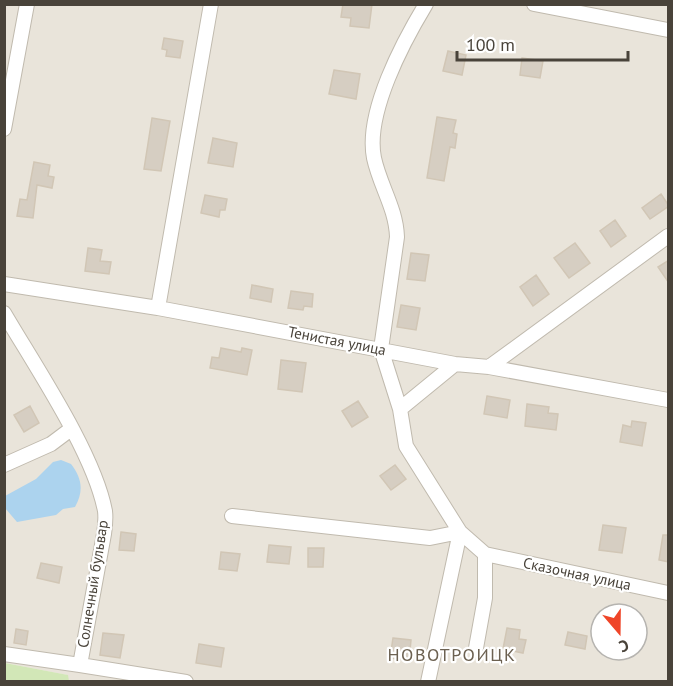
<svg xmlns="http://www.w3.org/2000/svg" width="673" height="686" font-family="'PT Sans',sans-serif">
<rect width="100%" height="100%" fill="#f5f2ec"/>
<path fill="#e9e4da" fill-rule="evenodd" d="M4 5H668V681L69 682 67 675 5 663ZM601 614H637V650H601Z"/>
<path fill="#d2e7b7" d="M5 663 68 675 69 681H5Z"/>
<path fill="#acd3ee" d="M61 460 71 464C82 478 84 491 75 507L63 509 56 515 17 522 5 508V496L36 479 53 462Z"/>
<path fill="#d6cec2" stroke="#d1c6b5" stroke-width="1.5" d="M343 4H372L369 28 350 26 351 18 341 17Z
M164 38 183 41 180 58 166 56 167 50 162 49Z
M448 51 466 55 462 75 443 71Z
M522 58 543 61 540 78 520 75Z
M334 70 360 74 356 99 329 94Z
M437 117 456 120 453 133 457 134 455 148 450 147 444 181 427 178Z
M152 118 170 121 161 171 144 169Z
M213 138 237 143 233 167 208 163Z
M34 162 50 165 48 176 54 177 52 188 37 185 33 218 17 216 20 199 27 200Z
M661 194 669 206 650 219 642 208Z
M205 195 227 199 225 210H220L219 217 201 213Z
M615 220 626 236 611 247 600 231Z
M575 243 590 263 569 278 554 258Z
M88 248 102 250 100 261 111 262 109 274 85 271Z
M411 253 429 255 425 281 407 279Z
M669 260V283L658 267Z
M536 275 549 294 533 306 520 287Z
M252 285 273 289 271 302 250 298Z
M291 291 313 294 312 307 304 306 303 310 288 308Z
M401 305 420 308 416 330 397 327Z
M221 348 241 352 242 348 252 350 247 375 210 368 212 357 219 358Z
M281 360 306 363 302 392 278 389Z
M487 396 510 400 507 418 484 414Z
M358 401 368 417 352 427 342 411Z
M527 404 549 407 548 413 558 414 556 430 525 426Z
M30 406 39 423 24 432 14 415Z
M632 421 646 423 642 446 620 442 623 425 631 427Z
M395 465 406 479 391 490 380 476Z
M603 525 626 528 622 553 599 550Z
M121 532 136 534 134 551 119 550Z
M663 535H669V562L659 560Z
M269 545 291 547 289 564 267 562Z
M308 548H324L323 567H308Z
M221 552 240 554 237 571 219 569Z
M41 563 62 567 59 583 37 578Z
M507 628 520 630 519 639 526 640 523 653 503 649Z
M16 629 28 631 26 645 14 643Z
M568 632 587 636 585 649 565 645Z
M103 633 124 635 120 658 100 655Z
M393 638 411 640 409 661 390 658Z
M199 644 224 648 221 667 196 663Z"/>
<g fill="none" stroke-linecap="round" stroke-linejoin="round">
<defs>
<path id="minor" d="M534 4 668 30
M4 129 27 4
M4 284 158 308 455 364 489 367 668 400
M158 308 211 4
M4 313C35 366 94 453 105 511 106 519 105 527 104 534L80 665 186 682
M455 364 400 409 406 446 460 532 485 554V598L476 648
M489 367 668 236
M400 409 381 349 397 237C396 208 380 186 374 158 365 113 403 42 426 4
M4 465 51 444 71 429
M232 516 430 538 460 532 428 682
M485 554 668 593
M4 654 80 665"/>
</defs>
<use href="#minor" stroke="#c0baae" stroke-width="16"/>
<use href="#minor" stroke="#fff" stroke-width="14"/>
</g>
<g text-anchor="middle" stroke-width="4.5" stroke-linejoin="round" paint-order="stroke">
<g font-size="15" fill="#49433a" stroke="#fff">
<text transform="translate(337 341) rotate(11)" y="5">Тенистая улица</text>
<text transform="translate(577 574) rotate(12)" y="5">Сказочная улица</text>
<text transform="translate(93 584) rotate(-81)" y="5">Солнечный бульвар</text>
</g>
<g font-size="18" letter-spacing="1.5" fill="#6c6151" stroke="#fff">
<text x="452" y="661">НОВОТРОИЦК</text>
</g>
</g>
<rect width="673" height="686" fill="none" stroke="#49433a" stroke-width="12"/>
<g transform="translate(619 632) rotate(160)"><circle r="28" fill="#ffffff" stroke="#b6b4b0" stroke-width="1.5"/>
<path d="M0-4.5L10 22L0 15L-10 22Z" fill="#ef4528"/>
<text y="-9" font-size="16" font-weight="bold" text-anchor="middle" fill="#49433a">С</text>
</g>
<path d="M457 51v9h171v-9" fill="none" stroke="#49433a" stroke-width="3"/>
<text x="466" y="51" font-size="18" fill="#49433a" stroke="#ffffff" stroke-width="4.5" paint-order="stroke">100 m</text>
</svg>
